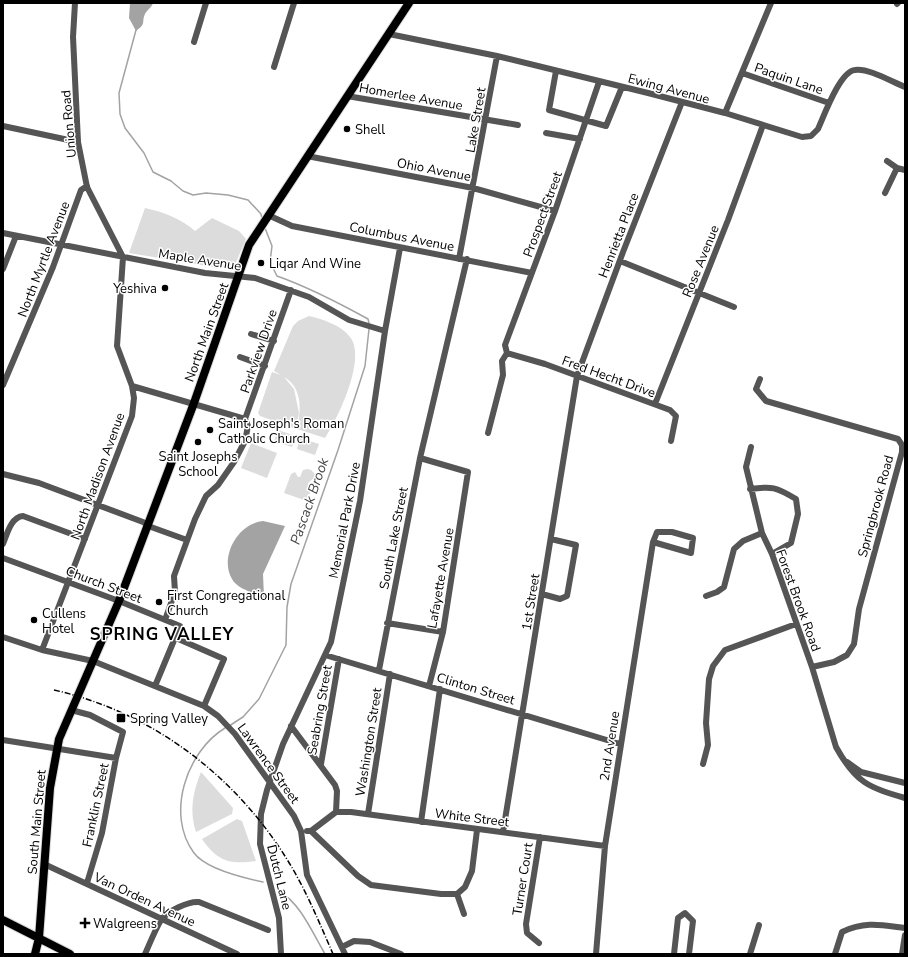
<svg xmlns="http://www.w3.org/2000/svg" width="908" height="957" font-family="'Nunito Sans',sans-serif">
<rect width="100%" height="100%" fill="#fff"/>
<path fill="#dcdcdc" d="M145 208C163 212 182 219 195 231L212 218 239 231 246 239 234 267H214L129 253Z
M309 316C322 319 341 325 350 337 367 358 338 418 325 438L297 429C301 410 303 388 284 377L294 389 299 413 296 429 260 416 258 413 272 372 281 375 274 371 293 326 298 321Z
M278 430 296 436 292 447 274 441Z
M300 438 319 444 315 455 297 449Z
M251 443 277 453 267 478 241 468Z
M307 469 311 470 315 474 314 478 308 483 309 487 312 488 307 501 284 493 291 474 295 472 298 477H300L303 470Z
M201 772 233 808 232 814 196 832C189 811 193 792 201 772Z
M237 819 242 821 256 861C230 865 217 861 202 839Z"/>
<path fill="#a3a3a3" d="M130 3H153C152 7 147 10 145 14 141 23 147 23 136 31L129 18Z
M263 521 285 526 263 574 264 597C254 593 237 589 232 579 219 557 238 523 263 521Z"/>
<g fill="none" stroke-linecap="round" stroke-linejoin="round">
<path stroke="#a3a3a3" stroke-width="1.5" d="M136 30 119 93 120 114 125 128 144 153 153 172 171 181 183 191 193 195 206 193 228 195 248 200 261 214 262 219
M265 228 272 246 270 262 277 276C308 287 339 303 368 319L369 323
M229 726 243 717 259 699 286 645 287 607 291 584 338 450 365 366 369 329
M225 728C187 751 165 814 194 853 206 869 244 878 263 882
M279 891C301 904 312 932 325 954"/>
<defs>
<path id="major" d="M3 920 70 954
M35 954 39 938 50 788 59 739 119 601 194 403 249 245 409 3"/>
</defs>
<use href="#major" stroke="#dbdbdb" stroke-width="10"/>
<path stroke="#555" stroke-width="6" d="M75 3 73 37 78 142 87 187 123 257
M897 4 898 3
M389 34 497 56 648 93 725 113 802 137 811 136 818 129C824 116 840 71 855 70 869 68 892 82 905 87
M194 42 206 3
M274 67 294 3
M556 71 549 110 606 126 622 87
M742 73 829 103
M347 96 518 125
M725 113 771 3
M3 126 78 142
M546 133 580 139
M307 156 473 188 555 211
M887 161 897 168 905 170
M885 193 897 168
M268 215 292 226 532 273
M3 233 205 273 255 278 309 297 349 320 385 331
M459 259 497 56
M620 261 734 307
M3 269 16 236
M251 334 274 341
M507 353 505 345 555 211 599 82
M507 353 545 364 670 410 676 416 671 441
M240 357 265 366
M760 379 756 389 766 401 898 439 902 445V452L859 609 854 644 847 655 834 662 812 667
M3 385 53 267 81 190 87 186
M132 386 245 419
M655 404 728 220 763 125
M245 419 291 290
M488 433 503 375 502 361 507 353
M751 447 746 467 762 533 772 554 812 667 836 747C856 783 868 787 905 798
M420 458 468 472 443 632 429 686
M3 474 39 483 143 522 151 527 187 540
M750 489C772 486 776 487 796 499L798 514 791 543 772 554
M3 544C7 534 11 517 23 516L85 539
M3 558 119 601 180 626 155 686
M542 594 560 599 567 596 576 545 551 539
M706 596 717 592 724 587 734 549 743 541 762 533
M165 620 175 592 174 576 195 519 206 496 218 485 234 462 245 441 248 426 245 419
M387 623 443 632
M3 637 42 650 93 661 204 706 218 716 235 734 294 816 301 831 307 875 345 954
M176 638 224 659 204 706
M42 650 132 416 134 398 132 386 117 346 123 257
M325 655 620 744
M379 670 420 458 467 259
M71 710 90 715 123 732 116 758 102 833 87 883
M291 726 335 785 337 791 336 812 311 831H307
M3 740 116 758
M847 762 861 772 905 783
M321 764 339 659
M703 764 708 745 706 723 709 679 713 666 725 650 796 624
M336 812H351L605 846
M368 814 390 674
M421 822 440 689
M311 831 358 876 371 885 441 894H457L465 887 472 871 477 830
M503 832 577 376 623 252 682 102
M44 864 237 954
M457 894 464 914
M539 943 527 933 526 924 540 837
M342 947 354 941 370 942 401 954
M145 954C150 943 155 930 161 920 168 911 188 901 199 902L268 930
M281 954 279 918 260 844 261 814 267 790 283 744 331 642 360 501 385 331 400 248
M596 954 605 846 653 542 657 532H672L693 538 691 553 653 542
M674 954 678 918 685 913 693 921 689 954
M750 954 759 925
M835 954 842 932C865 921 881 925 905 928
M902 954 905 935"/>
<use href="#major" stroke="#000" stroke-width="8"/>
<path stroke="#000" stroke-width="1.5" stroke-dasharray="6 2 1 2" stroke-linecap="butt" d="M54 690C152 712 236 776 288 861 306 890 319 922 333 954"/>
</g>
<g fill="#000" stroke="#fff" stroke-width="1.5">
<circle cx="347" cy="129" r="4"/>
<circle cx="261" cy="263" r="4"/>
<circle cx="165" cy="288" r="4"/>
<circle cx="210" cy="430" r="4"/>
<circle cx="198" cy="442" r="4"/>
<circle cx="159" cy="602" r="4"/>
<circle cx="34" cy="620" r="4"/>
<rect x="116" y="713" width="10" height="10" rx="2"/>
<path d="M83 917h4v4h4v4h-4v4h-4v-4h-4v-4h4z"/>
</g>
<g text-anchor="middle" stroke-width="3" stroke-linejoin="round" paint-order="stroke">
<g font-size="13" fill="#000" stroke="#fff">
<text transform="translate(789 78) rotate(19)" y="5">Paquin Lane</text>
<text transform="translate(669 88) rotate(15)" y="5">Ewing Avenue</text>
<text transform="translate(411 96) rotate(10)" y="5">Homerlee Avenue</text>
<text transform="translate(475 120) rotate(-80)" y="5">Lake Street</text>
<text transform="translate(68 124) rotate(-95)" y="5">Union Road</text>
<text transform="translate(434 169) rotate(11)" y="5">Ohio Avenue</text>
<text transform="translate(542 214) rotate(-70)" y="5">Prospect Street</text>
<text transform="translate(618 235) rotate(-69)" y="5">Henrietta Place</text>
<text transform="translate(402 236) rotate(11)" y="5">Columbus Avenue</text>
<text transform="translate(43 259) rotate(-69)" y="5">North Myrtle Avenue</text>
<text transform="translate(200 259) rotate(9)" y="5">Maple Avenue</text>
<text transform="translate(700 261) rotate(-68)" y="5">Rose Avenue</text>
<text transform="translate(206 332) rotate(-70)" y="5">North Main Street</text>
<text transform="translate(258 351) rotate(-71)" y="5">Parkview Drive</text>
<text transform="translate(609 376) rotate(20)" y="5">Fred Hecht Drive</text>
<text transform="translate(97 476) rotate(-70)" y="5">North Madison Avenue</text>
<text transform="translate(875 506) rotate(-75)" y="5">Springbrook Road</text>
<text transform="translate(344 520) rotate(-79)" y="5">Memorial Park Drive</text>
<text transform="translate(393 538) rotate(-79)" y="5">South Lake Street</text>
<text transform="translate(440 578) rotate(-80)" y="5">Lafayette Avenue</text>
<text transform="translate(104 584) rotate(21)" y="5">Church Street</text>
<text transform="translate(799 600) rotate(70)" y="5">Forest Brook Road</text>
<text transform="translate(530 602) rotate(-81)" y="5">1st Street</text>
<text transform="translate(476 688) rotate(17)" y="5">Clinton Street</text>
<text transform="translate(319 710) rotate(-80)" y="5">Seabring Street</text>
<text transform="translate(368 742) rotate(-81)" y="5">Washington Street</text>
<text transform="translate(609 746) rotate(-81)" y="5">2nd Avenue</text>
<text transform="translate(269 763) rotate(54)" y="5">Lawrence Street</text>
<text transform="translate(95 805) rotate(-78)" y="5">Franklin Street</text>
<text transform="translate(472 817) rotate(7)" y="5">White Street</text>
<text transform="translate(36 822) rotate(-85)" y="5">South Main Street</text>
<text transform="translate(280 877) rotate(76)" y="5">Dutch Lane</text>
<text transform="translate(522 879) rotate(-81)" y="5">Turner Court</text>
<text transform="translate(145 899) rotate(25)" y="5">Van Orden Avenue</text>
</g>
<g font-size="13" fill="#000" stroke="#fff" text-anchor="start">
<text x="355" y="134">Shell</text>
<text x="269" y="268">Liqar And Wine</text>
<text x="157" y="293" text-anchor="end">Yeshiva</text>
<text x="218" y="428">Saint Joseph's Roman<tspan x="218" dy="15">Catholic Church</tspan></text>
<text x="198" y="461" text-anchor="middle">Saint Josephs<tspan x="198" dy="15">School</tspan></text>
<text x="167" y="600">First Congregational<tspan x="167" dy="15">Church</tspan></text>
<text x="42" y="618">Cullens<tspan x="42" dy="15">Hotel</tspan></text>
<text x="130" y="723">Spring Valley</text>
<text x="93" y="928">Walgreens</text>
</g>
<g font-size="14" font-style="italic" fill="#444" stroke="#fff">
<text transform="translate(309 501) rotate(-71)" y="5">Pascack Brook</text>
</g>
<g font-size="17" font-weight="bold" letter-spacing="1" fill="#000" stroke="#fff">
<text x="162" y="640">SPRING VALLEY</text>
</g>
</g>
<rect width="908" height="957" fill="none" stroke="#000000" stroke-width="8"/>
</svg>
